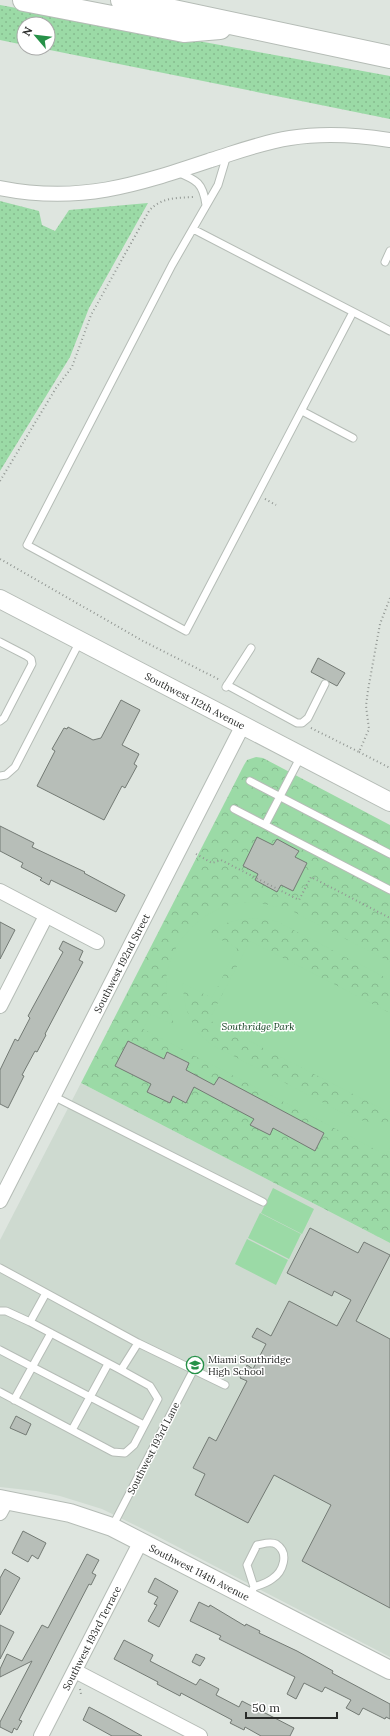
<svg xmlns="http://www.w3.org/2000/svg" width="390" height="1736" font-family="Lora,serif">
<defs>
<pattern id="grass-dots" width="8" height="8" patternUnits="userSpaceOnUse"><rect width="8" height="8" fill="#9bdaa6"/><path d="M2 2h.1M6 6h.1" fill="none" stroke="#86bb8f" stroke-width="1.8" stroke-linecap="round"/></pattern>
<pattern id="park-crowns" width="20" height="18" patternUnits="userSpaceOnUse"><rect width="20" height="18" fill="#9bdaa6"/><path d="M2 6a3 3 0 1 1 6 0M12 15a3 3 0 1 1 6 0" fill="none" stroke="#86bb8f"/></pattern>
</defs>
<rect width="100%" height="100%" fill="#dee5df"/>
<path fill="#cedad0" d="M81 1083 390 1243V1657L151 1533 102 1509 60 1496 36 1491 0 1487V1240Z"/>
<path fill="url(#grass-dots)" d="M0 5 390 76V119L40 48H48V24H24V45L0 40Z
M0 201 39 211 42 225 55 231 69 210 148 203 89 308 70 357 0 471Z"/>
<path fill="url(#park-crowns)" d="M256 757 263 758 390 825V1243L81 1083 244 765 247 760Z"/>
<path fill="#9bdaa6" d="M256 902 290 910 390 962V980L278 922C253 916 229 918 208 933L237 948 212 998 182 983 186 1009 197 1032 212 1045 345 1114C358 1120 375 1126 390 1121V1148L386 1155 143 1029 151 1014 174 1025C171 1011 166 998 166 983 167 946 199 911 234 904 241 902 249 902 256 902Z
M250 941 390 1013V1109L388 1112 209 1020Z
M273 1188 314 1209 302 1234 261 1213Z
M260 1213 301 1234 289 1259 248 1238Z
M247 1239 288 1260 276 1285 235 1264Z"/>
<path fill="#b7beb8" stroke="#737a74" d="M318 658 345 673 337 686 311 672Z
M121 700 140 710 122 745 139 754 134 764 137 766 125 788 122 786 104 820 37 786 55 751 52 749 64 728 67 729 68 727 93 740 101 738Z
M0 826 34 843 32 847 85 872 84 873 125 895 116 912 51 880 49 885 40 880 42 878 21 867 23 863 0 851Z
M257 837 273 845 277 839 299 851 295 857 307 863 293 891 281 885 277 892 255 880 258 874 243 866Z
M0 922 15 930 0 959Z
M63 941 83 951 79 960 83 962 45 1034 46 1035 37 1052 35 1051 22 1075 24 1076 8 1108 0 1104V1070L15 1039 18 1041 30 1018 28 1016 63 952 59 949Z
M128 1041 164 1059 167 1052 189 1063 186 1070 214 1085 219 1077 324 1133 315 1151 273 1128 270 1135 250 1125 254 1119 194 1087 186 1103 173 1096 170 1103 147 1092 151 1084 115 1066Z
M310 1228 358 1253 364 1242 390 1255 356 1321 390 1339V1608L302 1561 331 1505 274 1475 248 1523 195 1495 205 1474 193 1468 209 1437 216 1441 247 1381 240 1378 247 1365 253 1369 266 1344 252 1337 257 1328 271 1336 289 1301 337 1326 351 1300 334 1291 332 1296 287 1273Z
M16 1416 31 1424 26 1435 10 1428Z
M23 1531 46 1543 38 1559 32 1555 28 1562 12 1553Z
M87 1554 99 1560 92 1573 96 1575 91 1585 89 1584 62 1636 19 1720 22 1721 17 1730 14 1728 12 1733 0 1727V1722L32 1661 0 1677V1669L7 1654 22 1661 42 1625 48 1628Z
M5 1569 20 1578 0 1615V1578Z
M155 1578 178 1591 159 1627 148 1621 157 1605 154 1604 158 1597 148 1592Z
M199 1602 209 1607 210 1605 245 1626 246 1624 260 1631 259 1633 297 1651 333 1671 332 1673 390 1704V1719L386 1717 385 1719 363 1708 359 1715 346 1708 351 1700 325 1687 322 1692 304 1683 296 1699 287 1694 295 1677 219 1639 221 1636 190 1621Z
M0 1625 14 1632 0 1659Z
M124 1640 153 1655 150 1661 196 1685 200 1679 219 1689 216 1695 239 1707 242 1701 294 1728 290 1736H261L245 1727 244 1730 230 1723 232 1720 181 1693 180 1696 157 1684 158 1682 114 1659Z
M196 1654 205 1658 200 1666 192 1662Z
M89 1707 106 1716 142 1736H112L83 1720Z"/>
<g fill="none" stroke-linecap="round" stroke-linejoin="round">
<defs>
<path id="service" d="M227 155 218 185 172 265 27 545 186 631 353 312
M177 172C197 180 203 183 206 205
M193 229 390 331
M385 262 390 251
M302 411 353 438
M0 642 27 656 31 659 32 664 4 718 0 721
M227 685 297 723H302L308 718 325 684
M226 687 251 648
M301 756 265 825 390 890
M0 776 6 775 15 767 80 641
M250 781 390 854
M234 809 265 825
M53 1096 263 1202
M0 1268 138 1343 225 1385
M0 1311H6L30 1322 46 1293
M30 1322 121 1370
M0 1350 144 1425
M0 1392 113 1452 125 1453 134 1445 158 1399 150 1386 121 1370 138 1343
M14 1400 51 1333
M72 1430 108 1364
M112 1527 194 1369
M249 1597 254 1587C260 1585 267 1583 272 1579 283 1572 290 1553 276 1544 270 1541 263 1544 257 1545L247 1565 254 1587"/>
<g id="minor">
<path d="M0 188C80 204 136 185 211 160 237 152 263 142 290 138 322 133 358 135 390 140"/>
<path d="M0 891 97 942"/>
<path d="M0 1006 46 916"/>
<path id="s1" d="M0 1201 243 725"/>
<path d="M0 1513 7 1500"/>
<path d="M75 1671 200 1736"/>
<path id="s2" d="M41 1736 141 1541"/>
</g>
<g id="tertiary">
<path id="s3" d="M0 599 390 802"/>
<path id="s4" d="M0 1499 70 1513 112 1527 390 1670"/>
</g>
<path id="motorway" d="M24 0 184 31 220 28
M122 0 390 57"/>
</defs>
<use href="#service" stroke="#b5bcb6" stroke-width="9"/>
<use href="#minor" stroke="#b5bcb6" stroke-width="16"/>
<use href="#tertiary" stroke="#b5bcb6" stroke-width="20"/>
<use href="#motorway" stroke="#b5bcb6" stroke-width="24"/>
<path stroke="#929793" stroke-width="2" stroke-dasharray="1 3" stroke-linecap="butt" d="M0 481 56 388 72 367 91 315 149 211C161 197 177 198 194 197
M265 499 276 505
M0 559 143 641 220 680
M311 728 359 752 369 729 366 706 368 690 380 624 390 598
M359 752 390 768
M196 854 212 863 221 860 299 900 311 877 390 918
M80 1689 81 1694"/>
<use href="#service" stroke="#fff" stroke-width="7"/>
<use href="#minor" stroke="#fff" stroke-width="14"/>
<use href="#tertiary" stroke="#fff" stroke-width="18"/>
<use href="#motorway" stroke="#fff" stroke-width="22"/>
</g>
<defs>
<symbol id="school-ring" viewBox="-11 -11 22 22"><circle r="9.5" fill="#fff" stroke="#269148" stroke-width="1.5"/><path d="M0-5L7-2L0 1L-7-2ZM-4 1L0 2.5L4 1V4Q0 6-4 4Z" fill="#269148"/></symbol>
</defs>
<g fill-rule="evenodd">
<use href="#school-ring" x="185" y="1355" width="20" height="20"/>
</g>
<g text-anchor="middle" stroke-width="3" stroke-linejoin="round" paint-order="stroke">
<g font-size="10" fill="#292b29" stroke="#fff">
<text dy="4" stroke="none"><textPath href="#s3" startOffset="220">Southwest 112th Avenue</textPath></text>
<text dy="4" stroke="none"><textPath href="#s1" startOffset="267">Southwest 192nd Street</textPath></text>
<text transform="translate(153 1448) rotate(-63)" y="4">Southwest 193rd Lane</text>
<text dy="4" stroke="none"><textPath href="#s4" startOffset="214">Southwest 114th Avenue</textPath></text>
<text dy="4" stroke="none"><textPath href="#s2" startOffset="110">Southwest 193rd Terrace</textPath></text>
</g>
<g font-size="10" font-style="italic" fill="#0e3e1d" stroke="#fff">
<text x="258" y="1030">Southridge Park</text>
</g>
<g font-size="10" fill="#292b29" stroke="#fff" text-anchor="start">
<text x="208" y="1363">Miami Southridge<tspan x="208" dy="12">High School</tspan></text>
</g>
</g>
<g transform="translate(36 36) rotate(298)"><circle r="19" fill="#ffffff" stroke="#a9aaa9"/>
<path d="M0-3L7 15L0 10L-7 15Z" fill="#269148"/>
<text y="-6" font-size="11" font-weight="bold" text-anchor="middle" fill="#292b29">N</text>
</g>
<path d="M246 1712v6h91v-6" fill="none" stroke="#292b29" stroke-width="2"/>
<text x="252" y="1712" font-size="12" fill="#292b29" stroke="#ffffff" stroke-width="3" paint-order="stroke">50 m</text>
</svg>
